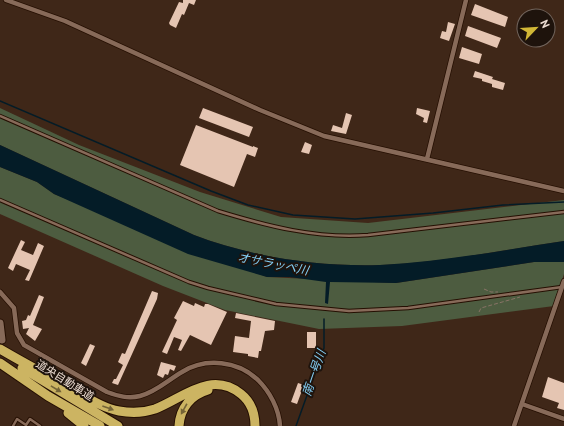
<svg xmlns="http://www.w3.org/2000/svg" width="564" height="426" font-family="'PT Sans','Noto Sans JP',sans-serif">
<rect width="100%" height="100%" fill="#3f2718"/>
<path fill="#4d5c40" d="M0 108 79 145 200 192 281 217 368 223 564 200V241C503 250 441 263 380 265 318 267 252 257 194 235L0 145Z
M0 167 37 182 54 194 267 277 396 283 534 262H564V274L554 306 402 326 319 329 225 310 163 286 0 214Z"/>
<path fill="#041c27" d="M0 145 194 235C252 257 318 267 380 265 441 262 503 250 564 241V262H534L396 283 330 282 328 304 325 303 326 282 290 277H267L188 254 54 194 37 182 0 167Z"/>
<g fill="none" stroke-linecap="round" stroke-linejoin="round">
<path stroke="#041c27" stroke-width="1.5" d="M0 101 211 191 248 205 293 215 355 219 433 213 503 205 564 202
M296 426 324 348V319"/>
</g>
<path fill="#e5c5b2" d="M183 0H196L194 5 189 3 184 15 182 14 176 28 170 25 169 23 179 2 183 3Z
M475 4 508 17 505 27 471 15Z
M448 22 455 24 449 41 440 38 442 31 446 32Z
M468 26 501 38 497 48 465 36Z
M462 47 482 54 479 64 459 58Z
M475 71 493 77 492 79 505 83 503 90 492 87V84L482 81V79L473 77Z
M203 108 253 127 249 137 199 118Z
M417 108 430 111 427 123 423 122 424 118 416 114Z
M346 113 352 115 346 134 331 131 333 125 342 128Z
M196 125 253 147V146L258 148 255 157 247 154 234 187 180 165Z
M305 142 312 145 309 154 301 152Z
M21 240 25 242 21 250 33 255 38 243 44 246 29 281 25 280 30 270 16 264 13 271 8 268Z
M152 291 158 293 157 299 118 385 112 383 114 379H116L123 365 118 362 122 353 125 354Z
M39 295 44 297 33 325 42 329 35 341 26 334 29 328 23 329 22 321 26 320 28 315 30 316Z
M183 301 194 306 195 303 204 307 205 304H208L227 312 211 345 190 335 181 351 178 350 182 340 174 337 167 354 162 352 177 320 174 318Z
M236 313 275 321 274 330 265 331 261 351H259L258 358 248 356V354L233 352 235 336 249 338 251 321 235 318Z
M307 332H316V348H307Z
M90 344 95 346 86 366 81 363Z
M161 362 176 366 174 371 170 369 168 375 165 374 163 378 157 375Z
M548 377 564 383V410L557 408 559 403 542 397Z
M298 383 304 385 297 404 291 402Z"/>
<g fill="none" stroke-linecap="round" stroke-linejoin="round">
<defs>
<path id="lane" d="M0 116 218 211C267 226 317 239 368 235L564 212
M0 200 189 282 208 288 276 304 349 311 408 308 562 287
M13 426 17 419 26 425 30 419 40 426"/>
<path id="street" d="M6 0 65 21 260 110 324 136 564 191
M427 159 466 0
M0 292 14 308 17 333 24 345 107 392C118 396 128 399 140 396 156 392 168 380 182 372 206 357 238 361 258 380 270 392 279 409 280 426
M522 404 564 419
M514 426 564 281"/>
<path id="secondary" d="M0 323 2 340"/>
<path id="highway" d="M0 349C24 363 48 376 72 389 87 397 102 408 119 411 130 413 143 413 155 409 183 398 211 370 241 394 251 402 255 413 255 426
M0 363 48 396 100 426
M22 368 118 426
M68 413 84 426
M179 426C180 408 191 395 208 390"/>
</defs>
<use href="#lane" stroke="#250f02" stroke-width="4.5"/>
<use href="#street" stroke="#250f02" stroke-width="6"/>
<use href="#secondary" stroke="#250f02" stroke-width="9"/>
<use href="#highway" stroke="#250f02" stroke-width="11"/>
<path stroke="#887366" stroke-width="1" stroke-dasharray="4 2" stroke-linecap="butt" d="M484 289 491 292H498
M479 312 481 308 520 297"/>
<use href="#lane" stroke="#876a59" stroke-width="2.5"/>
<use href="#street" stroke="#876a59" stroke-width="4.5"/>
<use href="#secondary" stroke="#876a59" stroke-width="7"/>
<use href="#highway" stroke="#ccb462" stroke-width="9"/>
</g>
<defs><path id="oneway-solid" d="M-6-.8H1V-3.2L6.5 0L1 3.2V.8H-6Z"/></defs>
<g fill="#756437">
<use href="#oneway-solid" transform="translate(56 389) rotate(31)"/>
<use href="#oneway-solid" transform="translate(108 408) rotate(20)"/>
<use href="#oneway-solid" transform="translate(184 409) rotate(119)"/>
</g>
<g text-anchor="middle" stroke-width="4" stroke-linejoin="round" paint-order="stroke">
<g font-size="11" fill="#eeded4" stroke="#1e130c">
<text transform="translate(65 380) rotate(32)" y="4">道央自動車道</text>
</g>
<g font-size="12" font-style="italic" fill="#84d0f7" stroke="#1e130c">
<text transform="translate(273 264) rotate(11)" y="4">オサラッペ川</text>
<text transform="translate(314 373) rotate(-71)" y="4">南一号川</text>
</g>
</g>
<g transform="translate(536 28) rotate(65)"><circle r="19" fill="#1e130c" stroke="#71645c"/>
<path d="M0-3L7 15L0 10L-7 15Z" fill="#d1b736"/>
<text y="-6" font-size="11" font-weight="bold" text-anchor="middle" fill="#eeded4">N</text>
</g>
</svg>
